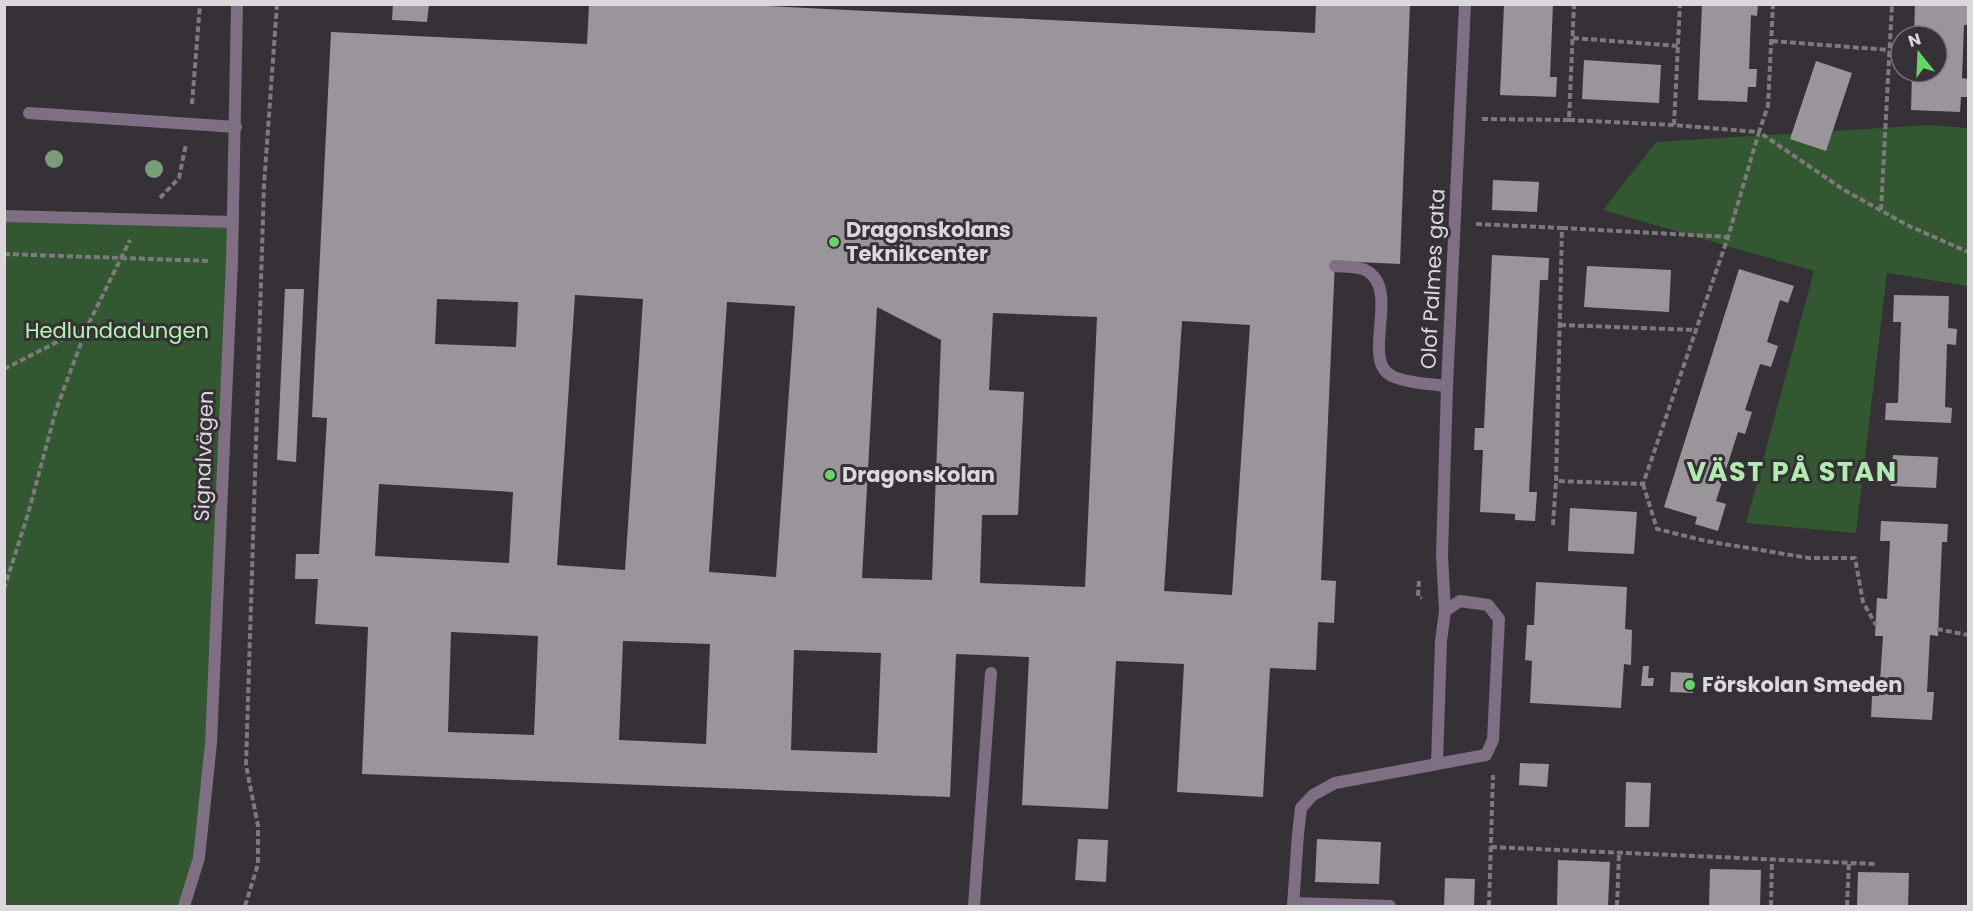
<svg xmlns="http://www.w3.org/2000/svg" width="1973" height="911" font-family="Poppins,sans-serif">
<rect width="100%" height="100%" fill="#353136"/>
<path fill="#325731" d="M1929 125 1968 128V286L1887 273 1856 533 1746 523 1814 271 1603 210 1656 142Z
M5 216 233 222 199 858 184 906H5Z"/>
<path fill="#9a959b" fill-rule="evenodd" d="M393 4H429L427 22 392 20Z
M589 4H724L1315 33 1316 4H1410L1400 264 1335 261 1321 580 1336 581 1334 623 1318 622 1316 670 1270 668 1263 797 1177 792 1184 664 1116 661 1108 809 1022 805 1029 657 956 654 950 797 362 774 368 627 315 624 318 579H295L296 554H319L327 418 312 417 331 32 587 44ZM575 295 643 299 625 570 557 565ZM437 299 518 302 516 347 435 344ZM727 302 795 306 776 577 709 572ZM877 307 941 340 932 580 862 578ZM993 313 1097 317 1085 587 980 583 982 515H1018L1024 392 989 390ZM1182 321 1250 325 1232 595 1164 591ZM379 484 513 492 509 563 375 556ZM451 632 538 636 534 735 448 732ZM623 641 710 644 706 744 619 740ZM794 650 881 653 877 753 791 750Z
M1504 4H1553L1550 77H1557L1556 97 1500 95Z
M1702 4H1758L1757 16 1751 15 1749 69H1757L1756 87H1748L1747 102 1698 100Z
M1915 4H1965V6H1968V25H1964L1962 78 1968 79V97H1961L1960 112 1911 110 1912 72H1937V36H1914Z
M1584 60 1661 65 1659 103 1582 99Z
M1816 61 1852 73 1826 151 1790 139Z
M1493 180 1539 182 1537 212 1492 210Z
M1492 255 1549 258 1548 280H1540L1529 492H1537L1535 521 1515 520V514L1480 512 1483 450H1474L1475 428H1484Z
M1587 266 1671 270 1669 312 1584 307Z
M1739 269 1794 286 1788 303 1780 300 1767 342 1778 346 1771 367 1760 364 1745 410 1752 412 1745 434 1738 432 1716 501 1726 504 1718 531 1695 524 1697 517 1664 507Z
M285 289H304L296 462 277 460Z
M1894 295 1949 296 1948 328 1957 329 1956 345 1947 344 1945 407 1952 408 1951 423 1885 420 1886 403H1898L1901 322H1893Z
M1893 455 1938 457 1936 488 1891 486Z
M1570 508 1637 512 1634 554 1568 551Z
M1881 521 1948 524 1947 542H1942L1938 636 1930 635 1927 692H1934L1932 720 1871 717 1872 696H1879L1883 636H1875L1877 598 1887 599 1890 541H1880Z
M1536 582 1627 587 1625 629 1632 630 1631 665 1624 664 1621 708 1530 703 1532 661 1525 660 1527 625H1534Z
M1643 666H1649L1648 678H1654L1653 686H1641Z
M1671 672 1693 673V693L1670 692Z
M1520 763 1549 764 1547 787 1519 785Z
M1626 782 1651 783 1649 827H1625Z
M1078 839 1108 840 1106 882 1075 880Z
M1317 839 1381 842 1379 884 1315 882Z
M1558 860 1610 862 1608 906H1557Z
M1710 869 1761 870 1760 906H1709Z
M1858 872 1909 873 1908 906H1857Z
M1445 878 1475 879 1474 906H1444Z"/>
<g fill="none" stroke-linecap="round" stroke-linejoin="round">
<path stroke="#7d797d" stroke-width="4" stroke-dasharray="6 3" stroke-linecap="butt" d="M1573 38 1678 46
M1772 41 1889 50
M192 104 200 4
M1482 119 1569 120 1574 4
M1569 120 1674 125 1759 132 1768 106 1773 4
M1674 125 1680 4
M160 198 179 178 186 144
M1881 210 1892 4
M1476 224 1562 228 1556 481 1643 484 1728 237 1759 132 1844 190 1909 226 1968 252
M1562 228 1728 237
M4 254 210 261
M1560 325 1696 330
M4 369 87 327
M1643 484 1657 529 1706 541 1809 558H1855L1863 602 1876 625
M1553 525 1556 481
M1419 581 1418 596 1422 598
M4 589 28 514 56 410 87 327 130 240
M1937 629 1968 635
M1491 847 1875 864
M245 906 258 864V826L246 765 264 185 277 4
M1489 906 1493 775
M1617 906 1619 853
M1771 906 1772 859
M1847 906 1849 862"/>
<path stroke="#7f6e84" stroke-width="12" d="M29 113 236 127
M4 216 233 222
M1335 266C1345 267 1359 266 1367 271 1401 290 1360 361 1392 376 1406 383 1432 384 1447 386
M1437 764 1486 755 1493 740 1499 619 1488 605 1460 601 1445 611
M1293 903 1390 906
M974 906 991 673
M1293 906 1298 834 1301 808 1313 795 1335 783 1437 764 1441 641 1445 611 1442 555"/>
<path stroke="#7f6e84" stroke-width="12" d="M1442 555 1447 386 1465 4
M184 906 199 858 211 743 232 261 237 4"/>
</g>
<g fill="#7a9d79">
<circle cx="54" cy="159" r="9"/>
<circle cx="154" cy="169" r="9"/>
</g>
<g fill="#66d466" stroke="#353136" stroke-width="2">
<circle cx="834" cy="242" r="6"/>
<circle cx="830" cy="475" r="6"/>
<circle cx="1690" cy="685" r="6"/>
</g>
<g text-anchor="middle" stroke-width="6" stroke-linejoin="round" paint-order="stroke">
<g font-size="21" font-weight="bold" fill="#dbd8db" stroke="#353136" text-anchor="start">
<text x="846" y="237">Dragonskolans<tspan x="846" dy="24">Teknikcenter</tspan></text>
<text x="842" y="482">Dragonskolan</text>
<text x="1702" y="692">Förskolan Smeden</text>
</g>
<g font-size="21" fill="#dbd8db" stroke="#353136">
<text transform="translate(1433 279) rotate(-87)" y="7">Olof Palmes gata</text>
<text transform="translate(204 456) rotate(-88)" y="7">Signalvägen</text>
</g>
<g font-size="21" fill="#b2f6af" stroke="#353136">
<text x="117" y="338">Hedlundadungen</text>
</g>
<g font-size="27" font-weight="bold" letter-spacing="1.5" fill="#b2ebaf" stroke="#353136">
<text x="1792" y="481">VÄST PÅ STAN</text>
</g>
</g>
<rect width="1973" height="911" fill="none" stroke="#dbd8db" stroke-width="12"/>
<g transform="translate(1919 54) rotate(342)"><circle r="28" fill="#353136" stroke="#777478" stroke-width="1.5"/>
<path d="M0-4.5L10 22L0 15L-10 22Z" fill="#66d466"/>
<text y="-9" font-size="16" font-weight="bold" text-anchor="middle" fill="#dbd8db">N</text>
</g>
</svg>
